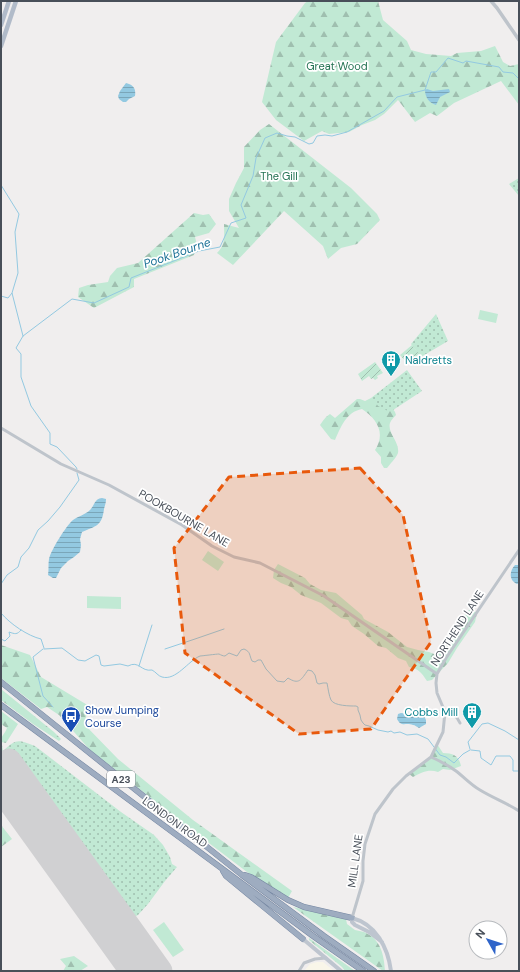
<svg xmlns="http://www.w3.org/2000/svg" width="520" height="972" font-family="'DM Sans',sans-serif">
<defs>
<pattern id="grass-dots" width="8" height="8" patternUnits="userSpaceOnUse"><rect width="8" height="8" fill="#c1e9d4"/><path d="M2 2h.1M6 6h.1" fill="none" stroke="#9fbfaf" stroke-width="1.8" stroke-linecap="round"/></pattern>
<pattern id="forest-firs" width="22" height="20" patternUnits="userSpaceOnUse"><rect width="22" height="20" fill="#c1e9d4"/><path d="M5 1l3.5 6h-7zM16 11l3.5 6h-7z" fill="#9fbfaf"/></pattern>
<pattern id="garden-furrows" width="10" height="10" patternUnits="userSpaceOnUse"><rect width="10" height="10" fill="#c1e9d4"/><path d="M-1 1l2-2M0 10L10 0M9 11l2-2" fill="none" stroke="#9fbfaf"/></pattern>
<pattern id="water-rules" width="6" height="5" patternUnits="userSpaceOnUse"><rect width="6" height="5" fill="#93c9e1"/><path d="M0 2.5h6" fill="none" stroke="#7aa6b9"/></pattern>
</defs>
<rect width="100%" height="100%" fill="#f0eeee"/>
<path fill="#f9f6e9" d="M317 962H323L334 971H304L310 964Z"/>
<path fill="url(#grass-dots)" d="M519 178V196L509 184Z
M436 314 448 341 421 357 411 344Z
M407 370 422 391 384 416 371 398Z
M1 739 3 751C17 738 18 740 35 746L121 812 154 835 163 845 170 857 172 864 177 867 165 881 148 904 138 915 125 922 9 761 4 751 1 754Z"/>
<path fill="url(#forest-firs)" d="M308 1H378L383 20 407 41 411 50 426 54 451 56 457 53 481 51 495 46 503 62 510 66 519 64V105L501 81 454 103 437 116 430 113 415 122 398 100 384 114 375 120 362 125 349 132 329 134 322 131 304 141 276 120 262 102 276 42 305 3Z
M269 124 351 188 377 214 380 220 357 244 341 248 328 259 323 246 284 211 233 265 217 253C226 245 224 235 224 224L239 228 229 211V199L236 183 244 168V147L260 130Z
M194 213 203 215 209 214 216 224 209 233 195 237 197 245 194 255 134 279V287L94 308 78 297 79 288 88 285 108 282 110 276 117 268 138 263Z
M371 398 373 399 378 406 388 411 393 409 395 412 396 415C394 417 391 420 390 423 387 433 400 442 398 453 396 458 390 464 387 468H384L381 463V457L375 450C386 433 377 419 362 409 346 412 341 427 335 440L331 439 320 425C323 421 325 417 330 414L335 418 357 399H360L365 401Z
M278 564 305 578 310 584 321 590 336 593 362 615 364 619 388 632 407 647 418 650 429 652 434 654 441 653 449 642 452 636 458 630 464 616 468 611 471 609 477 613 475 622 457 648 448 663 432 680 427 681C421 672 419 669 409 667L406 661 398 658 386 648 378 646 364 634 352 626 348 620 341 618 321 603 301 595 291 587 281 583 273 578 274 570Z
M1 645 30 655 41 677 89 706 84 724 118 759 193 820 292 891 288 898 247 872 180 821 90 750 59 715 47 707 41 709 1 678Z
M1 689 54 732 61 739 59 741 33 724 1 700Z
M1 711 18 724 6 743 1 742C1 735 5 734 7 728L1 724Z
M437 744 443 753C453 753 459 756 461 766L450 770 443 769 438 772C429 769 422 772 413 777L409 774 430 758Z
M1 825 12 839 1 847Z
M293 907 346 919 347 924C350 926 352 928 355 930 358 931 361 931 364 932 381 939 384 955 385 971H383Z
M309 938 355 971H345L342 967 309 940Z
M74 956 88 966 80 971H63L66 966 60 959Z"/>
<path fill="url(#garden-furrows)" d="M412 345 419 354 408 364 400 355Z
M375 362 383 373 377 376 378 378 375 380 373 378 371 379 369 376 362 381 358 374Z"/>
<path fill="#c1e9d4" d="M480 310 498 314 496 323 478 319Z
M208 551 224 562 218 571 202 560Z
M87 596 121 597V609L87 608Z
M164 922 184 950 173 957 153 930Z"/>
<path fill="url(#water-rules)" d="M126 83C134 85 136 89 135 96L129 99 126 102H123L119 99 118 96 120 91Z
M427 89 433 91 449 89 450 92 440 97 436 105C429 103 425 97 425 90Z
M102 498 106 499C106 503 105 505 104 509 102 526 96 526 82 532L80 539 81 545 80 552 74 557 68 561 61 568 56 578H53L48 575C49 570 48 564 49 559 51 550 66 526 73 520 78 516 85 515 90 510 95 505 94 499 102 498Z
M515 565H519V583L517 584C509 581 509 571 515 565Z
M401 713 424 716 426 720V724L419 728C417 727 415 725 413 725 405 722 402 728 397 719L398 714Z"/>
<g fill="none" stroke-linecap="round" stroke-linejoin="round">
<path stroke="#93c9e1" stroke-width="1" d="M1 185 19 214 15 232 18 273 12 293
M1 296 8 298 12 293 23 336
M77 469 76 467 57 447 50 444V433L31 406 21 377V354L16 348 23 336 72 299 94 303 129 287 131 278 199 251 220 247 231 223 246 218 241 205 253 176 256 158 265 138 277 133 287 136 295 137 309 144 313 143 317 136 325 135 332 136 347 132 384 111 397 97 425 90 431 72H436L448 58 463 63 466 61 499 67 503 72 513 73 519 79
M1 584 7 575 18 567 21 557 29 548 38 530 48 521 60 507 79 480 77 473
M1 613C10 624 28 636 41 639L44 648
M1 639 5 641 10 636 9 632C15 634 17 635 21 630
M43 649 33 657 43 696 53 707
M44 649 62 648 78 660 85 661 96 655 99 656 101 665 104 666 120 664 128 666C139 660 141 672 152 670 156 672 158 676 162 677 176 681 188 661 200 656 201 656 217 654 219 654 221 655 223 656 225 656L229 653 237 656 241 650 244 649C251 652 249 655 252 661L255 662 258 660H261L266 669 277 681 284 682 288 678C299 685 301 680 308 670L312 671 315 675 317 683 319 684 323 683H327C328 688 329 696 331 700 334 706 350 706 356 706L358 707V710L360 715 361 720 363 723 365 725 369 726 378 730 388 732 391 731 394 733 400 732 407 735 417 734 428 739 440 755 446 757 454 763 463 754 470 750
M165 649 195 639 224 629
M139 666 152 625
M470 749 468 742 482 724 488 723 505 731 519 740
M471 750 480 751 481 758 491 765 496 756H510L513 760V771H519"/>
<path stroke="#d0d0d2" stroke-width="25" d="M1 767 9 761 125 922 160 971
M1 789 132 971"/>
<defs>
<path id="trunk" d="M1 682 242 875 324 936 374 971
M1 705 313 936 363 971
M223 871 226 876 303 939
M245 875 251 877 288 900 304 907 352 918"/>
</defs>
<use href="#trunk" stroke="#7687a2" stroke-width="6"/>
<path stroke="#bec4cb" stroke-width="3" d="M1 428 61 464 109 485 182 525 212 546 234 557 260 563 324 596 437 674
M445 710C453 712 457 716 460 723
M431 757C440 761 448 765 456 771 464 777 471 785 480 790 493 798 507 803 519 811
M352 918 363 881V861L365 844 375 814 393 789 406 776 431 757 443 732 445 712 437 693 436 683 437 674 446 658 519 550
M299 971 304 963 315 959 326 958"/>
<path stroke="#bec4cb" stroke-width="3.5" d="M491 1 497 8 519 40"/>
<path stroke="#bec5cf" stroke-width="4" d="M303 939 341 971
M382 942 369 932 355 925 352 922V918C376 924 388 948 391 971"/>
<path stroke="#b1bbc9" stroke-width="4.5" d="M1 25 9 1
M1 46 16 1"/>
<use href="#trunk" stroke="#9eacc0" stroke-width="5"/>
</g>
<path fill="#e8590c" fill-opacity="0.2" stroke="#e8590c" stroke-width="3" stroke-dasharray="8 5" stroke-linejoin="round" d="M360 468 403 515 431 642 371 729 299 734 185 653 174 548 229 477Z"/>
<defs>
<symbol id="building-pin" viewBox="-11 -11 22 30"><path d="M0 17L-7.5 6A9.5 9.5 0 1 1 7.5 6Z" fill="#0f9aa8" stroke="#fff"/><path d="M-4-6H4V6H1V3H-1V6H-4ZM-2.5-4.3h1.7v1.8h-1.7ZM.8-4.3h1.7v1.8H.8ZM-2.5-1h1.7V.8h-1.7ZM.8-1h1.7V.8H.8Z" fill="#fff"/></symbol>
<symbol id="bus-pin" viewBox="-11 -11 22 30"><path d="M0 17L-7.5 6A9.5 9.5 0 1 1 7.5 6Z" fill="#1a4fb4" stroke="#fff"/><path d="M-5-6H5V4H4V6H2V4H-2V6H-4V4H-5ZM-3.5-4V0h7V-4ZM-3.5 1.2v1.5H-2V1.2ZM2 1.2v1.5H3.5V1.2Z" fill="#fff"/></symbol>
</defs>
<g fill-rule="evenodd">
<use href="#building-pin" x="380" y="349" width="22" height="30"/>
<use href="#building-pin" x="461" y="701" width="22" height="30"/>
<use href="#bus-pin" x="60" y="705" width="22" height="30"/>
</g>
<g text-anchor="middle" stroke-width="3.5" stroke-linejoin="round" paint-order="stroke">
<rect fill="#fff" stroke="#7f848b" stroke-width="1" x="107" y="771" width="28" height="16" rx="3"/>
<g font-size="10" font-weight="bold" fill="#484f59">
<text x="121" y="783">A23</text>
</g>
<g font-size="11" fill="#227151" stroke="#fff">
<text x="337" y="70">Great Wood</text>
<text x="279" y="180">The Gill</text>
</g>
<g font-size="11" fill="#0d838f" stroke="#fff" text-anchor="start">
<text x="405" y="364">Naldretts</text>
<text x="458" y="716" text-anchor="end">Cobbs Mill</text>
</g>
<g font-size="11" fill="#484f59" stroke="#fff">
<text transform="translate(184 518) rotate(30)" y="4">POOKBOURNE LANE</text>
<text transform="translate(457 628) rotate(-57)" y="4">NORTHEND LANE</text>
<text transform="translate(175 822) rotate(36)" y="4">LONDON ROAD</text>
<text transform="translate(355 861) rotate(-82)" y="4">MILL LANE</text>
</g>
<g font-size="11" fill="#164399" stroke="#fff" text-anchor="start">
<text x="85" y="714">Show Jumping<tspan x="85" dy="13">Course</tspan></text>
</g>
<g font-size="12" font-style="italic" fill="#1d7297" stroke="#fff">
<text transform="translate(177 253) rotate(-19)" y="4">Pook Bourne</text>
</g>
</g>
<rect width="520" height="972" fill="none" stroke="#484f59" stroke-width="4"/>
<g transform="translate(488 940) rotate(309)"><circle r="19" fill="#ffffff" stroke="#b6b9bd"/>
<path d="M0-3L7 15L0 10L-7 15Z" fill="#2f64c9"/>
<text y="-6" font-size="11" font-weight="bold" text-anchor="middle" fill="#484f59">N</text>
</g>
</svg>
